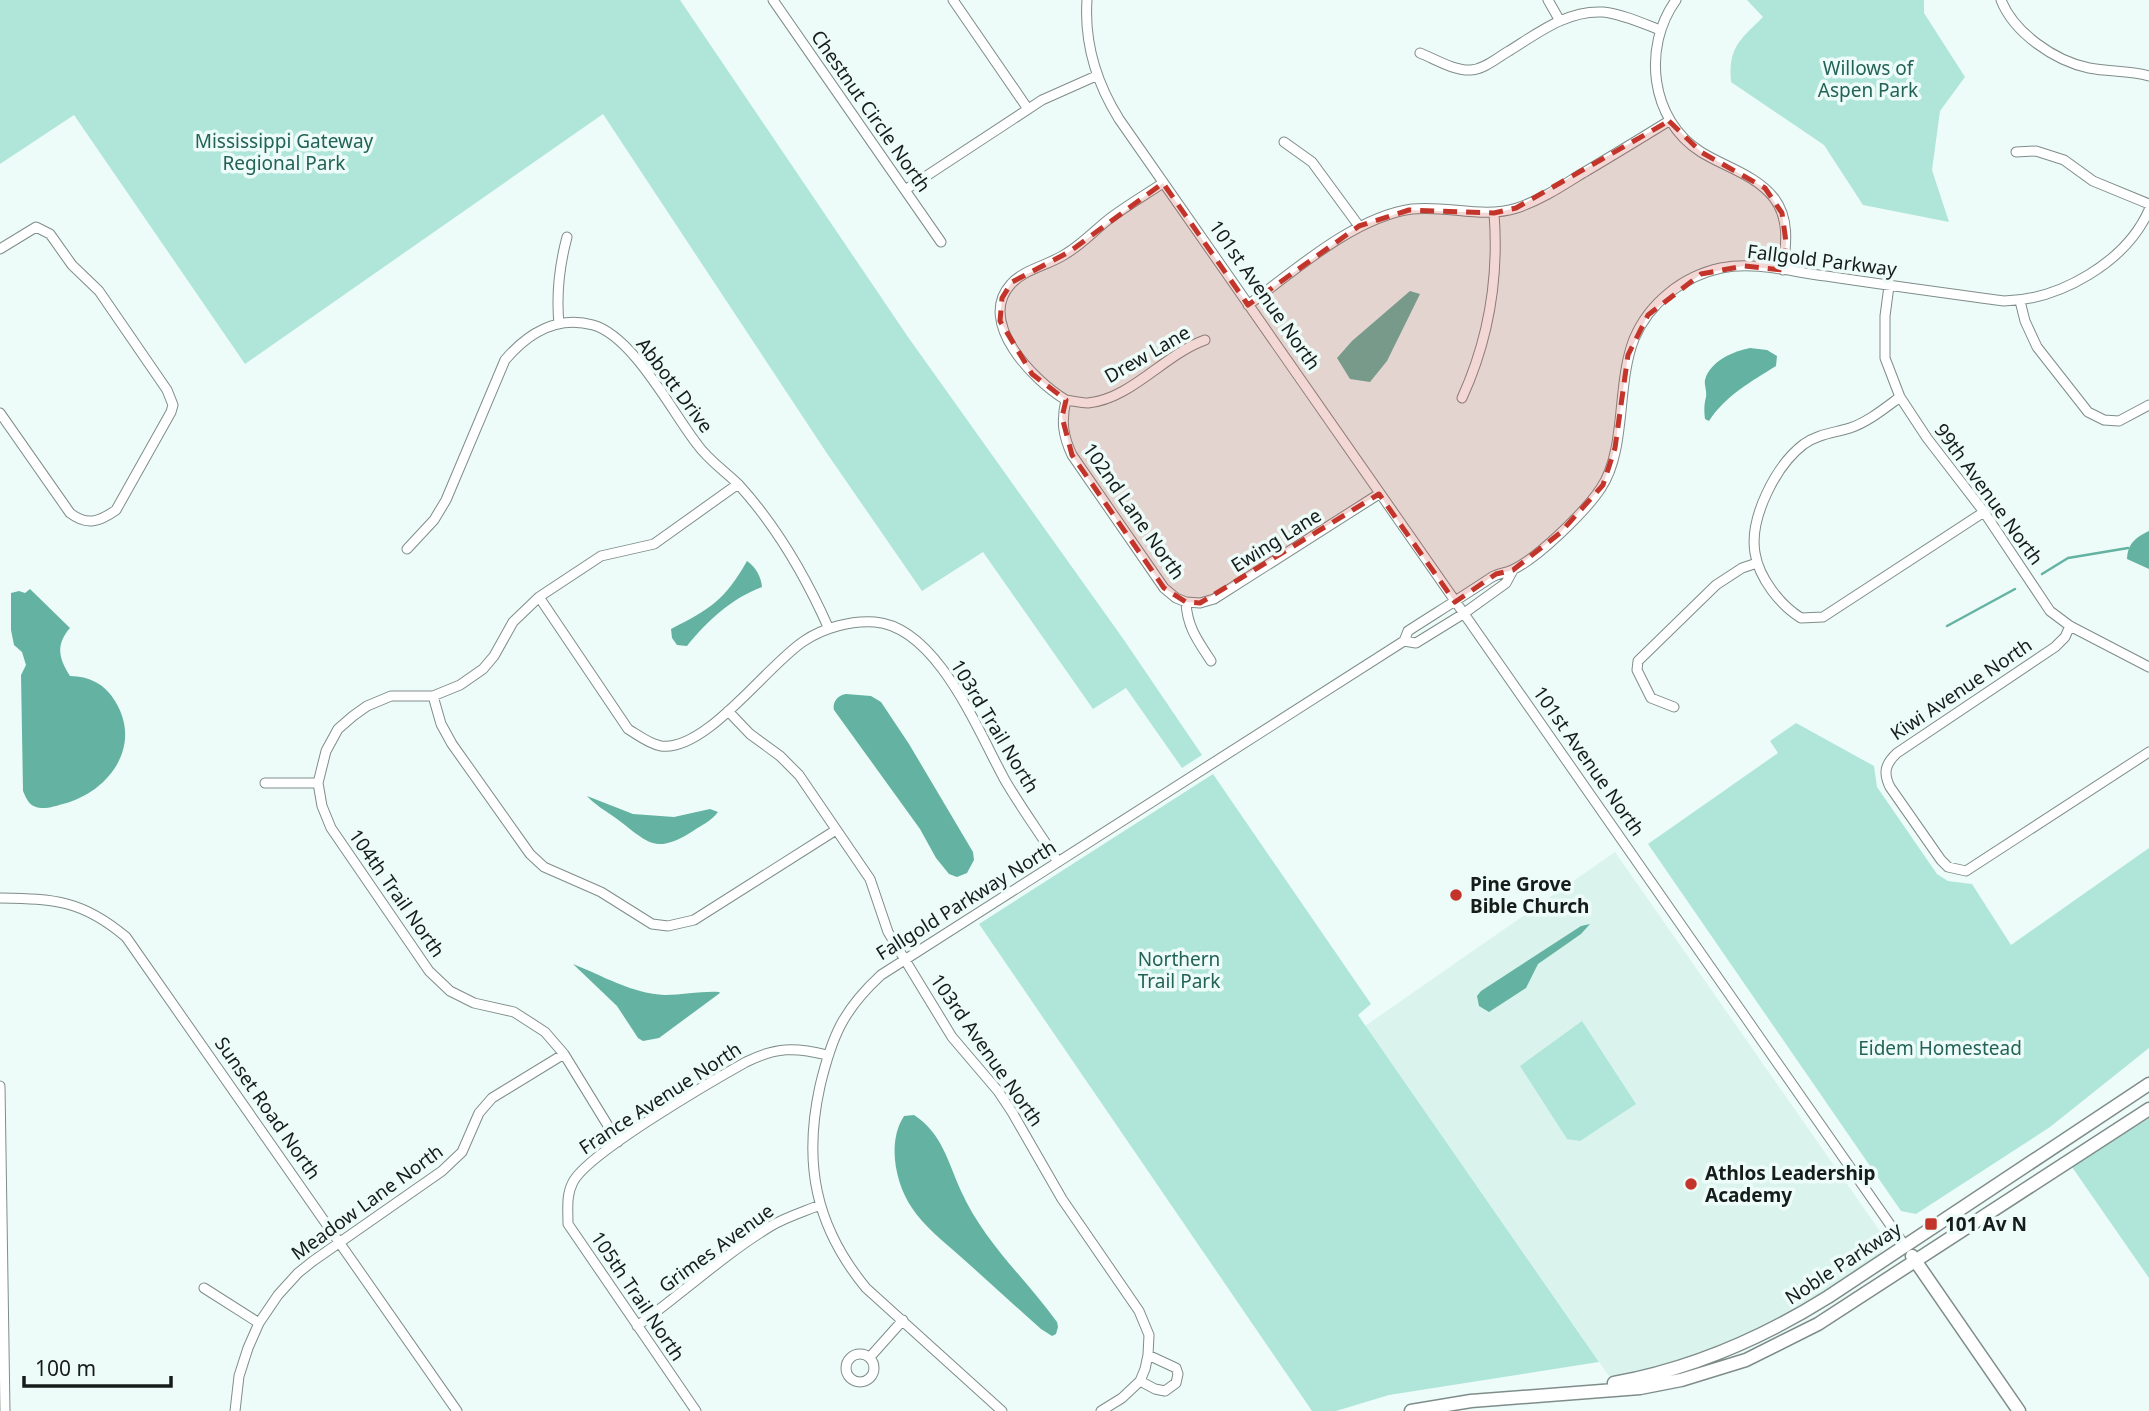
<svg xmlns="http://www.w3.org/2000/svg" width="2149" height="1411" font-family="'Noto Sans',sans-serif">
<rect width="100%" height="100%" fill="#edfcf8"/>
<path fill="#daf3ed" d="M1615 852 1884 1237 1883 1249 1874 1262 1777 1321 1702 1355 1636 1373 1609 1376 1365 1026Z"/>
<path fill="#b0e6d9" d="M0 0H680L908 337 1124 640 1202 755 1182 768 1126 688 1093 709 983 552 922 591 826 452 603 114 245 364 74 115 0 164Z
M1747 0H1924V13L1965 77 1940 111 1932 170 1949 222 1863 205 1824 145 1731 82C1728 47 1740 40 1763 17Z
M1796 723 1874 766 1877 787 1937 874 1948 881 1972 884 2011 945 2149 848V1048L2050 1127 1916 1214 1901 1211 1648 844 1778 753 1770 741Z
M1213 774 1371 1004 1358 1015 1599 1362 1389 1395 1336 1411H1312L979 924Z
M1582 1021 1636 1104 1580 1141 1567 1139 1520 1066Z
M2149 1118V1278L2072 1167Z"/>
<path fill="#64b3a2" d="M1410 291 1420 294 1387 361 1370 382 1350 379 1337 358 1352 341Z
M1750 348 1767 350 1777 356 1776 366C1752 381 1725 396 1709 421L1705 419C1704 410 1704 405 1706 397 1707 391 1704 385 1705 380 1710 361 1734 351 1750 348Z
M2149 531V569L2127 559C2128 543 2135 538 2149 531Z
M747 561C756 567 761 577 762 587 732 598 707 621 687 646L677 645 672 638 671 629C710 609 725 600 747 561Z
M30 589 70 628C56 644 58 658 70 676 89 676 105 684 115 701 143 746 109 792 63 804 56 806 44 810 36 807 29 805 26 798 23 791L21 675 26 665 22 652 14 645 11 630V593L19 591 25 593Z
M846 694 871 696 881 702 909 744 973 852 974 860 967 873 957 877 949 874 936 858 920 829 834 710C832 702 838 695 846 694Z
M587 796 633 814 674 817 710 809 718 812C711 821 702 825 693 831 655 855 649 843 617 819 606 811 595 805 587 796Z
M1590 924 1581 934 1538 964 1526 988 1489 1012 1479 1006 1477 996 1481 991 1581 926Z
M573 964C601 975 633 994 665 995 683 995 701 991 719 992L720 993 659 1038 643 1041 638 1038 617 1006Z
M914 1115C942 1133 948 1162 961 1191 984 1242 1025 1278 1057 1322L1058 1327 1056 1334 1052 1336 1041 1329C1014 1305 988 1281 961 1257 944 1242 924 1226 912 1208 895 1183 887 1142 904 1116Z"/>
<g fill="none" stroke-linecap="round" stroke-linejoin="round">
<path stroke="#64b3a2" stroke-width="2.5" d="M2042 574 2068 558 2128 548
M1947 626 2015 589"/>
<defs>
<path id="street" d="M773 0 941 242
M953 0 1028 109
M1087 0C1084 44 1096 82 1119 119L1905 1246
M1548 0 1560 21
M1676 0C1642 47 1650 120 1701 152 1725 167 1756 175 1774 198 1790 219 1786 245 1783 270
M2001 0C2014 33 2055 61 2089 68 2109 72 2130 70 2149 76
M1420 53C1435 59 1454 71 1471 70 1485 69 1498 57 1509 51 1538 33 1567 10 1603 12 1622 14 1642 23 1660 30
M1284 142 1312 162 1359 226
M2016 152 2036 151 2064 160 2093 181 2149 204
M1163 183C1145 195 1126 206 1109 219 1095 230 1082 244 1067 253 1050 265 1024 269 1011 284 976 322 1034 381 1066 400 1061 421 1063 436 1072 455L1164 588 1176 598 1186 602C1187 627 1198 641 1211 661
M905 190 1042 100 1096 76
M0 249 36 227 50 234 72 265 99 291 167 390 173 405 171 412 116 510C99 522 87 526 70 513L0 413
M1889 286 1885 316V358L1900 397 1927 438 1984 512 2050 611 2070 626 2149 667
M2020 301 2025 321 2037 347 2088 412 2104 420 2119 421 2149 405
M1248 305C1294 271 1354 217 1412 209 1448 205 1482 219 1517 208 1541 200 1562 186 1583 173 1612 156 1641 138 1669 121
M559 324C556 293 559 267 567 237
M1900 397C1885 408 1868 422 1850 428 1834 433 1818 434 1804 444 1776 465 1749 518 1755 553 1759 578 1780 605 1801 618L1823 617 1984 512
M1462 398C1489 339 1499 277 1494 213
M1066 400C1073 401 1081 403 1088 403 1131 399 1165 354 1205 340
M407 549 434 520 446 500 505 360C527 334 557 315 593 325 633 336 672 412 697 444 708 460 725 471 739 485 777 527 806 577 829 629
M539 597 628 729C638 735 649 744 661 746 706 752 767 665 804 641 823 628 852 620 875 622 938 627 979 734 1006 782 1022 809 1041 835 1058 862
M1186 602 1200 603 1214 599 1379 494
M2070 626 2065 637 2055 647 1897 753C1885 764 1883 773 1890 787L1941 860 1948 867 1966 871 2149 752
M1404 641 1416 643 1463 614 1506 583 1513 570
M433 696 441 724 452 744 530 854 544 867 601 892 652 924 668 926 694 920 836 830
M1674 707 1651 698 1637 670 1638 661 1716 585 1742 568 1757 563
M728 711 750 734 780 756 799 775 870 879 888 932 952 1037 998 1091 1012 1112 1062 1199 1139 1311 1149 1335 1148 1355 1145 1369 1140 1381 1122 1398 1101 1411
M265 783H318
M0 898C55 899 82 900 126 937L457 1411
M0 1086 5 1411
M618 1142 564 1054 545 1032 514 1012 474 1003 450 991 429 971 331 828 322 806 318 783 326 751 338 729 353 716 367 706 391 696H433L460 685 483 669 494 656 513 622 539 597 601 556 654 544 738 484
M204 1288 259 1323
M637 1326C682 1294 723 1255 771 1226 786 1217 803 1212 820 1205
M846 1368a14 14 0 1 1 28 0a14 14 0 1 1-28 0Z
M870 1357 903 1320
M1140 1381 1155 1389 1165 1391 1176 1383 1178 1374 1176 1368 1148 1355
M235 1411 239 1376 248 1348 259 1323 278 1295 298 1273 313 1261 442 1171 462 1152 479 1113 492 1098 564 1054
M696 1411 568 1224C568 1209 566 1195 573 1182 588 1153 712 1081 746 1062 776 1047 795 1047 827 1055
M1002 1411 866 1288C815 1226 803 1163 820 1086 832 1036 843 1010 881 975L1404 641 1408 631C1436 613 1465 595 1492 577 1499 573 1506 573 1512 570 1537 559 1586 511 1601 488 1627 449 1616 385 1634 339 1649 303 1683 276 1721 268 1755 261 1792 272 1826 276 1885 285 1945 293 2004 301 2060 300 2126 262 2149 210"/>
<path id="secondary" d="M1912 1256 2019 1411
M1614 1383C1691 1369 1761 1339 1828 1297L2149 1084
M1411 1411 1471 1401 1640 1388 1681 1380 1746 1360 1818 1324 2149 1109"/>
</defs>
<use href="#street" stroke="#7f8d8a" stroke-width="11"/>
<use href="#secondary" stroke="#7f8d8a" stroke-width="15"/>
<use href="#street" stroke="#fff" stroke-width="9"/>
<use href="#secondary" stroke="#fff" stroke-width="12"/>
</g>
<path fill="#c3352b" fill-opacity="0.2" stroke="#c3352b" stroke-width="5" stroke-dasharray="14 9" stroke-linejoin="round" d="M1669 121 1701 152 1765 188 1782 213 1786 242 1783 270 1744 266 1701 274 1648 315 1628 355 1615 448 1603 485 1560 533 1513 570 1496 574 1455 602 1379 494 1200 603 1186 602 1164 588 1072 455 1062 417 1066 400 1032 374 1000 321 1002 298 1012 282 1069 252 1163 183 1248 305 1359 226 1409 210 1494 213 1516 208Z"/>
<g fill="#c3352b" stroke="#edfcf8" stroke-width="2.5">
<circle cx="1456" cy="895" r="7"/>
<circle cx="1691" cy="1184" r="7"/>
<rect x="1924" y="1217" width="14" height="14" rx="3.5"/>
</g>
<g text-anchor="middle" stroke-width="7" stroke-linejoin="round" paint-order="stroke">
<g font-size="19" fill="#236257" stroke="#edfcf8">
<text x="1868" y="75">Willows of<tspan x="1868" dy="22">Aspen Park</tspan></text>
<text x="284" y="148">Mississippi Gateway<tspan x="284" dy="22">Regional Park</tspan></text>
<text x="1179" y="966">Northern<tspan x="1179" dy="22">Trail Park</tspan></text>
<text x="1940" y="1055">Eidem Homestead</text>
</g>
<g font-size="19" fill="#161c1a" stroke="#edfcf8">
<text transform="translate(871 111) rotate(55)" y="7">Chestnut Circle North</text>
<text transform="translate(1822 260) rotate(7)" y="7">Fallgold Parkway</text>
<text transform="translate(1265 295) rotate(55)" y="7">101st Avenue North</text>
<text transform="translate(1147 354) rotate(-30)" y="7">Drew Lane</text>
<text transform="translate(675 385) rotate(53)" y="7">Abbott Drive</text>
<text transform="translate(1989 494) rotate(54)" y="7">99th Avenue North</text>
<text transform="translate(1134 511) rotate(55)" y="7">102nd Lane North</text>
<text transform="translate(1276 540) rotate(-32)" y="7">Ewing Lane</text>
<text transform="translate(1961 689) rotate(-34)" y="7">Kiwi Avenue North</text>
<text transform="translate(995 726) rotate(59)" y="7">103rd Trail North</text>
<text transform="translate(1589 761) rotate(55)" y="7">101st Avenue North</text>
<text transform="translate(397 893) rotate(55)" y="7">104th Trail North</text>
<text transform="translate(966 900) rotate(-32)" y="7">Fallgold Parkway North</text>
<text transform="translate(987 1050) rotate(55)" y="7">103rd Avenue North</text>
<text transform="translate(660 1098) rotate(-33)" y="7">France Avenue North</text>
<text transform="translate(268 1108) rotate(55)" y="7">Sunset Road North</text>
<text transform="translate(367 1202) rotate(-36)" y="7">Meadow Lane North</text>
<text transform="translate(716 1248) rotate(-36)" y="7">Grimes Avenue</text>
<text transform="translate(1843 1263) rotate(-33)" y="7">Noble Parkway</text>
<text transform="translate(638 1296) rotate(56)" y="7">105th Trail North</text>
</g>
<g font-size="19" font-weight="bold" fill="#161c1a" stroke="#edfcf8" text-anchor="start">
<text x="1470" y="891">Pine Grove<tspan x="1470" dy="22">Bible Church</tspan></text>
<text x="1705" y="1180">Athlos Leadership<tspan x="1705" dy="22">Academy</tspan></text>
<text x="1945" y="1231">101 Av N</text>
</g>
</g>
<path d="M24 1376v10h147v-10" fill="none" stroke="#161c1a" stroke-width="3.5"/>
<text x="35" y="1376" font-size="21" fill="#161c1a" stroke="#edfcf8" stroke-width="5" paint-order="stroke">100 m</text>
</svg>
